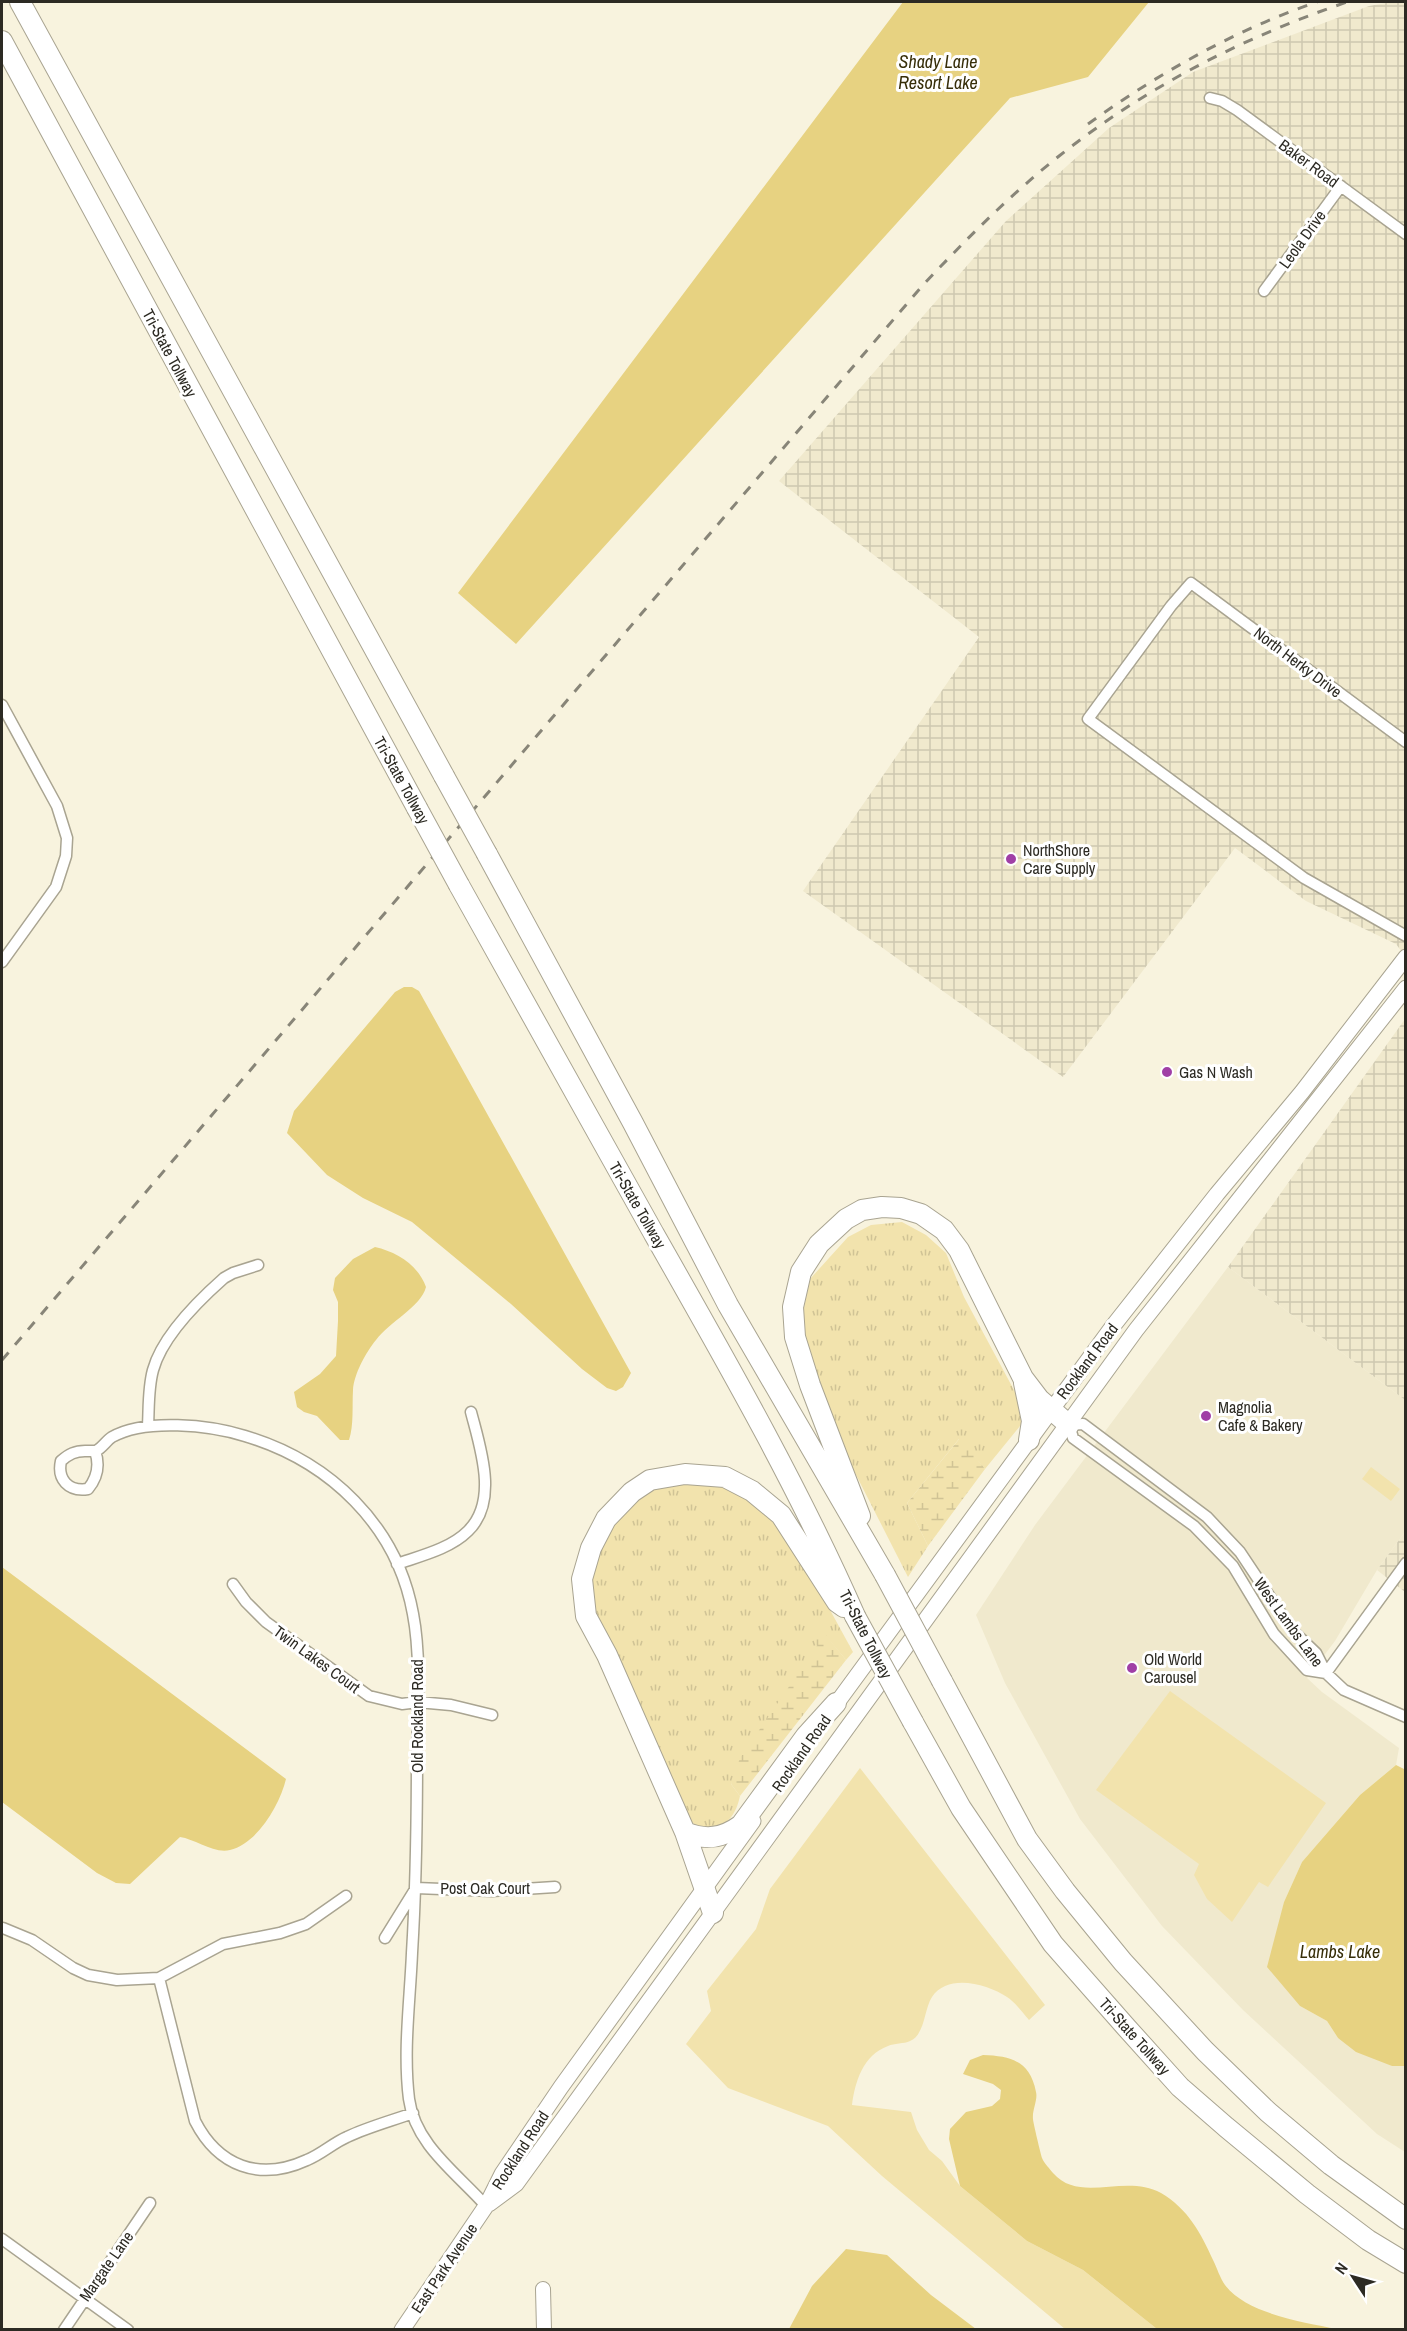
<svg xmlns="http://www.w3.org/2000/svg" width="1407" height="2331" font-family="'Archivo Narrow',sans-serif">
<defs>
<pattern id="industrial-grid" width="8" height="8" patternUnits="userSpaceOnUse" patternTransform="scale(1.5)"><rect width="8" height="8" fill="#f0e9cd"/><path d="M0 4h8M4 0v8" fill="none" stroke="#cec8b0"/></pattern>
<pattern id="grass-tufts" width="24" height="20" patternUnits="userSpaceOnUse" patternTransform="scale(1.5)"><rect width="24" height="20" fill="#f2e3ad"/><path d="M3 7l-1-3M5 7V3M7 7l1-3M15 17l-1-3M17 17v-4M19 17l1-3" fill="none" stroke="#d0c395"/></pattern>
<pattern id="wetland-marsh" width="20" height="14" patternUnits="userSpaceOnUse" patternTransform="scale(1.5)"><rect width="20" height="14" fill="#f2e3ad"/><path d="M1 5h8M5 5V1M11 12h8M15 12V8" fill="none" stroke="#d0c395"/></pattern>
</defs>
<rect width="100%" height="100%" fill="#f8f3de"/>
<path fill="#f0e9cd" d="M1228 1267 1405 1400V1532L1377 1570 1335 1641 1307 1678 1322 1692 1399 1748 1396 1765 1360 1795 1302 1862 1284 1902 1279 1925 1300 2006 1327 2021 1338 2038 1392 2066H1405V2152L1377 2134 1243 2010 1162 1926 1080 1819 1005 1683 976 1615 1035 1525Z"/>
<path fill="url(#industrial-grid)" d="M1392 2H1405V956L1396 944 1306 901 1235 848 1063 1077 803 891 979 637 779 481 1006 221 1109 128 1193 72 1369 6Z
M1405 1019V1400L1228 1267Z
M1405 1532V1592L1377 1570Z"/>
<path fill="url(#grass-tufts)" d="M902 1222 926 1235 946 1253 964 1297 1021 1403 1024 1417 1020 1426 985 1469 959 1439 907 1503 928 1546 908 1577 850 1463 815 1376 800 1327 810 1279 848 1237 871 1225Z
M653 1479H708L758 1501 806 1566 853 1652 846 1660 825 1635 731 1784 740 1796C736 1814 730 1821 714 1831L701 1828 677 1813 590 1612 584 1579 599 1538Z"/>
<path fill="url(#wetland-marsh)" d="M960 1438 985 1469 928 1546 907 1503Z
M825 1634 846 1660 740 1796 731 1784 740 1758Z"/>
<path fill="#f2e3ad" d="M1371 1467 1400 1489 1391 1501 1362 1479Z
M1170 1691 1326 1803 1268 1887 1259 1882 1232 1922 1207 1899 1194 1875 1199 1864 1096 1790Z
M860 1768 1045 2005 1029 2020C1022 2012 1015 2002 1007 1997 987 1984 948 1973 932 1997 924 2009 925 2035 910 2041 904 2044 894 2043 888 2046 863 2055 855 2082 852 2105L911 2112 917 2130 929 2150 942 2161 960 2186 1027 2241 1083 2270 1157 2329H1065L882 2176 828 2126 728 2088 686 2044 711 2011 707 1991 756 1929 770 1889Z"/>
<path fill="#e7d281" d="M903 2H1149L1088 77 1010 98 516 644 458 593Z
M404 987H412L419 991 631 1373 623 1387 616 1391 607 1388 582 1369 511 1304 412 1222 363 1198 327 1175 287 1133 294 1111 395 992Z
M375 1247C397 1252 418 1265 426 1287 421 1307 389 1322 376 1340 366 1352 354 1374 353 1390 352 1407 354 1425 349 1440H340L317 1416 304 1412 297 1407 294 1392 320 1374 336 1356 338 1321V1302L333 1290 335 1278 353 1259Z
M2 1567 286 1779C280 1804 258 1843 230 1850 214 1854 195 1839 180 1837L130 1884 116 1883 97 1873 2 1802Z
M1396 1765 1406 1770V2066H1392L1356 2052 1338 2038 1327 2021 1300 2006 1267 1967 1284 1902 1302 1862 1360 1795Z
M983 2055C1011 2056 1030 2061 1036 2092 1038 2100 1032 2110 1033 2119 1033 2122 1041 2155 1042 2158 1044 2163 1050 2169 1053 2173 1080 2204 1125 2173 1161 2193 1188 2209 1201 2233 1213 2260 1217 2268 1220 2278 1225 2285 1247 2314 1303 2322 1337 2329H1157L1083 2270 1027 2241 960 2186 949 2139 950 2129 966 2112 992 2106 1000 2099 1001 2090 993 2084 963 2074 970 2060Z
M846 2249 887 2255 931 2295 976 2329H789L812 2286Z"/>
<g fill="none" stroke-linecap="round" stroke-linejoin="round">
<defs>
<path id="minor" d="M1210 98 1222 101 1237 110 1406 234
M1264 291 1341 186
M2 705 57 806 67 838 66 856 56 887 2 962
M1406 742 1191 583 1171 606 1088 719 1304 878 1406 936
M1083 1424 1207 1517 1240 1552 1292 1630 1316 1653 1326 1673 1307 1670 1274 1634 1233 1566 1194 1526 1073 1438 1069 1425Z
M148 1426C149 1407 148 1388 153 1370 162 1337 198 1301 224 1278L233 1273 258 1265
M95 1451C100 1465 97 1478 88 1489 68 1492 57 1479 61 1461 69 1454 75 1451 85 1451 87 1451 94 1451 96 1451 102 1448 107 1440 112 1437 145 1418 210 1425 245 1436 329 1461 397 1525 413 1614 421 1655 418 1711 417 1754 417 1820 416 1887 412 1953 410 2001 403 2051 409 2099 415 2145 458 2174 486 2206
M1406 1563 1326 1673 1344 1690 1406 1717
M397 1564C420 1556 450 1549 468 1531 499 1501 480 1447 471 1412
M233 1584 246 1602 266 1622 369 1696 402 1704 418 1702 451 1705 492 1715
M3 1928 32 1940 73 1968 88 1975 117 1980 159 1978 223 1944 280 1933 306 1924 346 1896
M385 1938 416 1888 492 1891 555 1887
M159 1978 195 2121C218 2166 259 2182 307 2160 322 2154 333 2143 347 2137 368 2127 391 2121 413 2113
M2 2239 128 2330
M64 2330 150 2203"/>
<path id="tertiary" d="M543 2289 544 2330"/>
<path id="secondary" d="M831 1711 1113 1326 1217 1194 1302 1092 1406 957
M489 2204 516 2184 1136 1330 1406 988
M402 2330 486 2206 502 2174 561 2087 753 1821"/>
<path id="motorway" d="M20 2 444 776
M2 41 417 808
M487 854 633 1123 728 1305 885 1575
M459 885C524 1002 589 1118 654 1234 725 1359 797 1484 855 1616
M1024 1383 1032 1421 1029 1440
M860 1516 810 1385 795 1337 793 1307 801 1272 819 1244 846 1219 862 1210 882 1207 901 1208 921 1214 944 1230 959 1250 1023 1378 1039 1399 1069 1425
M942 1681 1027 1839 1065 1891 1123 1962 1205 2051 1268 2112 1331 2165 1406 2219
M913 1722 961 1808 1053 1944 1126 2027 1180 2087 1226 2127 1307 2194 1368 2240 1406 2263
M685 1832C706 1841 723 1838 741 1825L806 1736 836 1703
M713 1913 685 1832 607 1655 586 1616 582 1579 591 1548 606 1519 632 1492 650 1480 685 1474 725 1477 752 1491 781 1515 837 1602 844 1607"/>
</defs>
<use href="#minor" stroke="#a9a491" stroke-width="13"/>
<use href="#tertiary" stroke="#a9a491" stroke-width="16"/>
<use href="#secondary" stroke="#a9a491" stroke-width="17"/>
<use href="#motorway" stroke="#a9a491" stroke-width="22"/>
<use href="#minor" stroke="#fff" stroke-width="10"/>
<use href="#tertiary" stroke="#fff" stroke-width="14"/>
<use href="#secondary" stroke="#fff" stroke-width="15"/>
<use href="#motorway" stroke="#fff" stroke-width="20"/>
<path stroke="#888578" stroke-width="3" stroke-dasharray="10 10" stroke-linecap="butt" d="M1088 124C1159 73 1235 30 1317 2
M2 1360 923 285C973 232 1025 180 1084 137 1164 78 1253 34 1347 2"/>
<defs>
<path id="motorway-bridge" d="M444 776 487 854
M417 808 459 885
M885 1575 942 1681
M855 1616 913 1722"/>
</defs>
<use href="#motorway-bridge" stroke="#a9a491" stroke-width="22" stroke-linecap="butt"/>
<use href="#motorway-bridge" stroke="#fff" stroke-width="20"/>
</g>
<g fill="#a03fa6" stroke="#fff" stroke-width="2">
<circle cx="1011" cy="859" r="6"/>
<circle cx="1167" cy="1072" r="6"/>
<circle cx="1206" cy="1416" r="6"/>
<circle cx="1132" cy="1668" r="6"/>
</g>
<g text-anchor="middle" stroke-width="6" stroke-linejoin="round" paint-order="stroke">
<g font-size="16" fill="#2c2a23" stroke="#fff">
<text transform="translate(1309 163) rotate(36)" y="6">Baker Road</text>
<text transform="translate(1302 239) rotate(-54)" y="6">Leola Drive</text>
<text transform="translate(170 353) rotate(62)" y="6">Tri-State Tollway</text>
<text transform="translate(1298 662) rotate(37)" y="6">North Herky Drive</text>
<text transform="translate(402 780) rotate(61)" y="6">Tri-State Tollway</text>
<text transform="translate(638 1205) rotate(60)" y="6">Tri-State Tollway</text>
<text transform="translate(1087 1361) rotate(-53)" y="6">Rockland Road</text>
<text transform="translate(1289 1622) rotate(54)" y="6">West Lambs Lane</text>
<text transform="translate(866 1634) rotate(63)" y="6">Tri-State Tollway</text>
<text transform="translate(317 1659) rotate(36)" y="6">Twin Lakes Court</text>
<text transform="translate(417 1716) rotate(-90)" y="6">Old Rockland Road</text>
<text transform="translate(801 1753) rotate(-55)" y="6">Rockland Road</text>
<text x="485" y="1894">Post Oak Court</text>
<text transform="translate(1135 2036) rotate(48)" y="6">Tri-State Tollway</text>
<text transform="translate(520 2150) rotate(-57)" y="6">Rockland Road</text>
<text transform="translate(106 2266) rotate(-55)" y="6">Margate Lane</text>
<text transform="translate(444 2268) rotate(-56)" y="6">East Park Avenue</text>
</g>
<g font-size="16" fill="#2c2a23" stroke="#fff" text-anchor="start">
<text x="1023" y="856">NorthShore<tspan x="1023" dy="18">Care Supply</tspan></text>
<text x="1179" y="1078">Gas N Wash</text>
<text x="1218" y="1413">Magnolia<tspan x="1218" dy="18">Cafe &amp; Bakery</tspan></text>
<text x="1144" y="1665">Old World<tspan x="1144" dy="18">Carousel</tspan></text>
</g>
<g font-size="18" font-style="italic" fill="#372e09" stroke="#fff">
<text x="938" y="68">Shady Lane<tspan x="938" dy="21">Resort Lake</tspan></text>
<text x="1340" y="1958">Lambs Lake</text>
</g>
</g>
<rect width="1407" height="2331" fill="none" stroke="#2c2a23" stroke-width="6"/>
<g transform="translate(1353 2277) rotate(306)" stroke="#ffffff" stroke-width="4.5" paint-order="stroke">
<path d="M0-4.5L10 22L0 15L-10 22Z" fill="#2c2a23"/>
<text y="-9" font-size="16" font-weight="bold" text-anchor="middle" fill="#2c2a23">N</text>
</g>
</svg>
